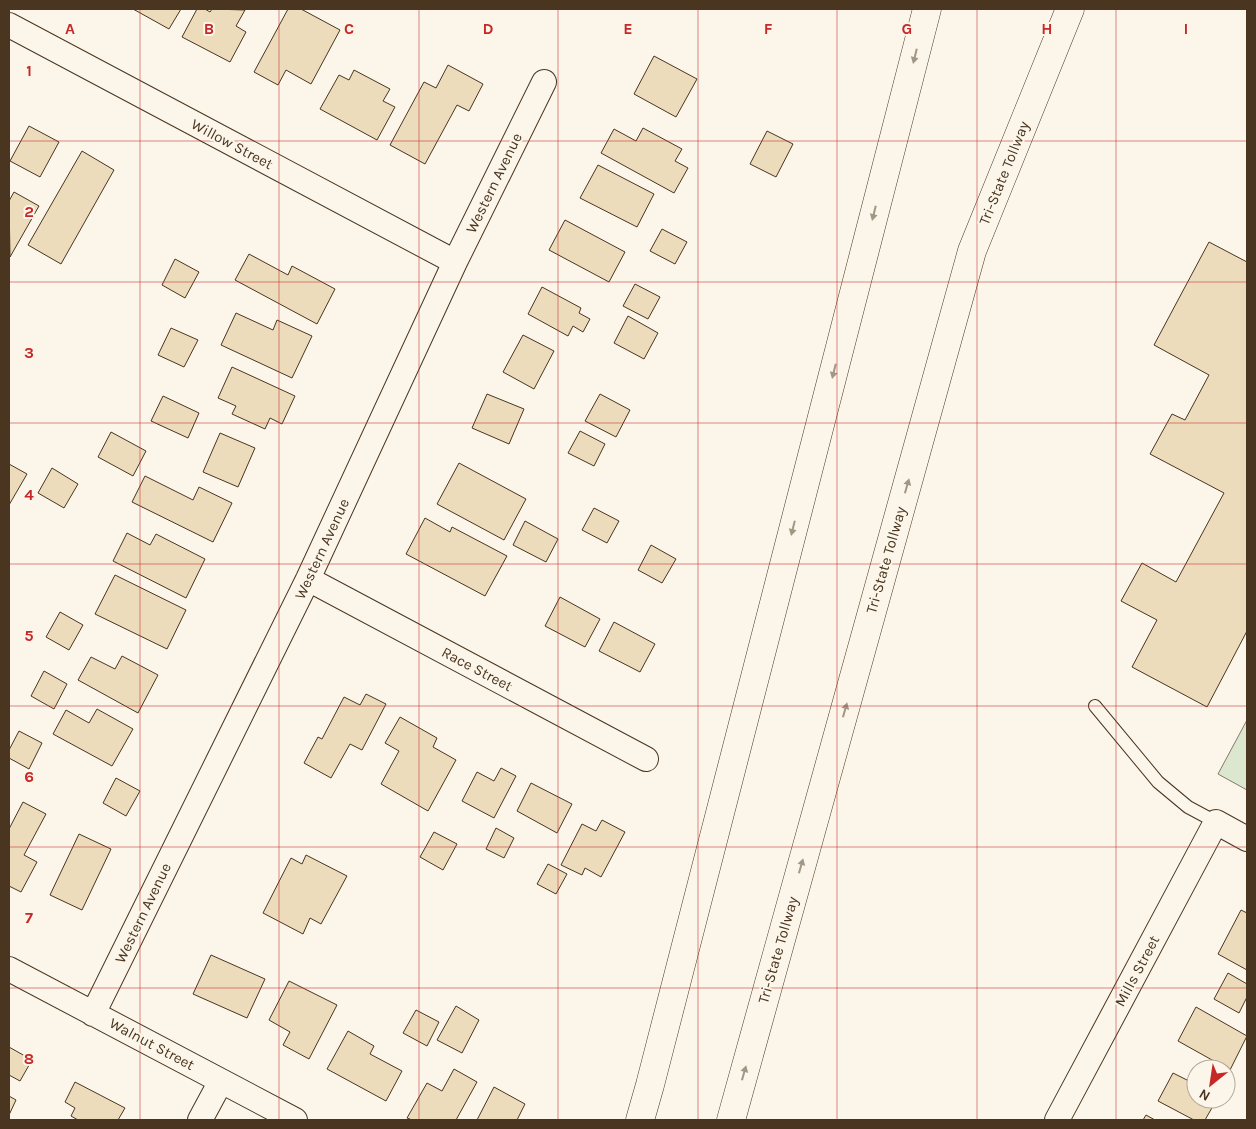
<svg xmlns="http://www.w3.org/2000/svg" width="1256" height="1129" font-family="Karla,sans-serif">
<rect width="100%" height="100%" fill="#fbf6e9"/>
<path fill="#dce7d0" stroke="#887966" d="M1247 720V790L1218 774Z"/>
<path fill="#ecdcbc" stroke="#4a3520" d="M133 9H181L169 29Z
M197 9H205L210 12 212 9 245 10 236 26 246 32 230 62 182 37Z
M288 9H301L340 30 311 84 286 70 278 85 254 72Z
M654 56 697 79 676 117 634 94Z
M448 65 483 84 469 111 457 105 425 164 390 145 424 82 436 88Z
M354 70 390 89 383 101 395 107 377 140 320 109 339 75 349 80Z
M29 126 59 142 40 177 10 161Z
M643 128 682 149 675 161 688 168 674 193 601 153 614 129 636 141Z
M767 131 793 144 776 177 750 164Z
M82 151 114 170 61 264 28 245Z
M598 165 654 194 637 227 580 198Z
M14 192 39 206 10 257 9 201Z
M565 220 625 252 609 282 549 250Z
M662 229 687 242 675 264 650 251Z
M1209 242 1247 262V631L1207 707 1132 667 1157 620 1121 601 1142 563 1176 582 1224 493 1150 454 1172 414 1185 420 1209 375 1154 345Z
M249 254 288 275 292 266 335 289 317 324 235 280Z
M175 259 199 272 185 298 162 285Z
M635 284 660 297 648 319 623 306Z
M542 287 581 308 579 313 590 319 583 332 573 326 568 336 528 314Z
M236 313 273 330 277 320 312 336 292 378 221 345Z
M628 316 658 333 644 359 614 343Z
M171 328 198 340 184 367 158 355Z
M523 335 554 351 534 389 503 372Z
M232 367 295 396 282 424 270 418 265 429 232 414 236 406 218 398Z
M487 394 524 409 509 444 472 428Z
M600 394 630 410 616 437 585 421Z
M163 396 199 413 188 438 151 421Z
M580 431 605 444 594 466 568 453Z
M111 432 146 451 133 476 98 457Z
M220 433 255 448 238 487 203 472Z
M459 463 526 499 504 540 437 504Z
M9 464 27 474 9 505Z
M52 468 78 484 64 508 38 493Z
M145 476 193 500 199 487 232 503 213 542 132 502Z
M594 508 619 521 607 543 582 530Z
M425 518 450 532 452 527 507 556 485 596 406 554Z
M525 521 558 539 546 562 513 545Z
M127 533 150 545 156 534 205 559 186 598 113 561Z
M651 545 676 559 662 583 638 570Z
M115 575 186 610 167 649 95 614Z
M560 597 600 619 585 647 545 626Z
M60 612 83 625 69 650 46 637Z
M614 622 655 644 640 672 599 651Z
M122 656 158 675 138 713 78 680 91 657 115 669Z
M44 671 67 684 54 709 31 696Z
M366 694 386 704 362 750 350 744 331 778 304 763 318 737 322 739 344 697 360 705Z
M97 709 133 729 112 766 53 734 66 710 89 723Z
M400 717 437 738 433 747 456 760 428 811 381 784 399 751 385 743Z
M19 731 42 743 29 769 9 758V750Z
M501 768 516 776 494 818 462 801 477 772 494 781Z
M116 778 140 791 126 816 103 803Z
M531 783 572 804 557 833 517 811Z
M23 802 46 814 24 855 37 862 21 892 9 886V829Z
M602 820 625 832 601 877 585 868 582 875 561 865 582 824 596 831Z
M496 828 514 838 504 858 486 849Z
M434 832 457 844 443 870 420 857Z
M79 834 111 849 82 910 50 895Z
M306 855 347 876 321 924 310 918 303 934 263 913 291 858 302 864Z
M548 864 567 874 556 894 537 884Z
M1241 910 1247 913V970L1218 954Z
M211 955 265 979 247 1018 193 994Z
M1228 973 1247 984V997L1239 1013 1214 999Z
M289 981 337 1005 309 1059 283 1045 290 1032 269 1020Z
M456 1006 479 1020 462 1053 437 1040Z
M1196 1007 1247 1036 1230 1070 1178 1041Z
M416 1010 439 1022 427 1046 403 1033Z
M348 1031 374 1046 370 1054 402 1071 386 1101 327 1069Z
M9 1047 32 1060 20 1081 9 1075Z
M454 1069 477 1082 456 1120H412L407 1118 427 1083 442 1091Z
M1173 1073 1189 1081 1191 1075 1196 1078V1099H1217L1205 1120H1194L1158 1101Z
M75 1082 125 1108 118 1120H78L71 1116 75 1108 65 1102Z
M494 1087 525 1104 517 1120H477Z
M9 1096 16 1100 9 1115Z
M1146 1115 1155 1120H1143Z"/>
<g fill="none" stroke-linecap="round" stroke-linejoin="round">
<defs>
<path id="service" d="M1095 706 1158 782 1188 807 1216 822"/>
<path id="minor" d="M9 25 455 262
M308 579 646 759
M9 969 295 1120
M93 1014 308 579 455 262 544 82
M200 1120 221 1081
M1057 1120 1216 822 1247 839"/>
<path id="motorway" d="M640 1120 650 1085 927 9
M731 1120 972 251 1070 9"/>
</defs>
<use href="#service" stroke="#4a3520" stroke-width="14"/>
<use href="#minor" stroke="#4a3520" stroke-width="26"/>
<use href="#motorway" stroke="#4a3520" stroke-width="29"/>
<use href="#service" stroke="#fbf6e9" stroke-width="12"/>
<use href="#minor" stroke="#fbf6e9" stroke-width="24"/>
<use href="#motorway" stroke="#fbf6e9" stroke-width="28"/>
</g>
<defs><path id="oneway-solid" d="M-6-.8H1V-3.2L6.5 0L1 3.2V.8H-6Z" transform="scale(1.25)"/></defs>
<g fill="#a29684">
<use href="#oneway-solid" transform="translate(915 56) rotate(104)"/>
<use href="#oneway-solid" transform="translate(874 213) rotate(104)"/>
<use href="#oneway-solid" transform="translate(834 371) rotate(104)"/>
<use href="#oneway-solid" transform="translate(907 486) rotate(-74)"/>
<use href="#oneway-solid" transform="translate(793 528) rotate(104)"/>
<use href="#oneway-solid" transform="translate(845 710) rotate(-74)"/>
<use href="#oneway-solid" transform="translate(801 866) rotate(-74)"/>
<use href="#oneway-solid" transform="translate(744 1073) rotate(-74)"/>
</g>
<path fill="none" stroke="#c62828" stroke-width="1" stroke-opacity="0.55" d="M140 9V1120M279 9V1120M419 9V1120M558 9V1120M698 9V1120M837 9V1120M977 9V1120M1116 9V1120M9 141H1247M9 282H1247M9 423H1247M9 564H1247M9 706H1247M9 847H1247M9 988H1247"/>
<g text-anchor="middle" stroke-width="4" stroke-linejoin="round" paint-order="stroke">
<g font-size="15" fill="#4a3520" stroke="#fbf6e9">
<text transform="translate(232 144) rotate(28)" y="5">Willow Street</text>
<text transform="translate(1004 173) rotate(-68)" y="5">Tri-State Tollway</text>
<text transform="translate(494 183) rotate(-64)" y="5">Western Avenue</text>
<text transform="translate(322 549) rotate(-65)" y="5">Western Avenue</text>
<text transform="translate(886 560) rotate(-74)" y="5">Tri-State Tollway</text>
<text transform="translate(477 669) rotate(28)" y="5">Race Street</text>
<text transform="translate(143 913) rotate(-64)" y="5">Western Avenue</text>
<text transform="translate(778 950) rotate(-74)" y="5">Tri-State Tollway</text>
<text transform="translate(1137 971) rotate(-62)" y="5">Mills Street</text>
<text transform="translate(152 1044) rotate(28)" y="5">Walnut Street</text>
</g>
</g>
<g font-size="16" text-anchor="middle" font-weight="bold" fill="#c62828" stroke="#fbf6e9" stroke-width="4" stroke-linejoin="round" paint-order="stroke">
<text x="70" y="34">A</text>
<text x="209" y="34">B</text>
<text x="349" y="34">C</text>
<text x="488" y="34">D</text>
<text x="628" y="34">E</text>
<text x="768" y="34">F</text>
<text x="907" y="34">G</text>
<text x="1047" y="34">H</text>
<text x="1186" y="34">I</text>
<text x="29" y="76">1</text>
<text x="29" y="217">2</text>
<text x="29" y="358">3</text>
<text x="29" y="500">4</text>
<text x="29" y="641">5</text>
<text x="29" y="782">6</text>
<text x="29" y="923">7</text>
<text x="29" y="1064">8</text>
</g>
<rect width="1256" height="1129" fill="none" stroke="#4a3520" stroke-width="20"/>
<g transform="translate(1211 1084) rotate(210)"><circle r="24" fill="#fbf6e9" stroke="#b4a999"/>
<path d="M0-4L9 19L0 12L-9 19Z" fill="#c62828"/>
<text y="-8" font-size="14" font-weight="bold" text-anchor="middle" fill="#4a3520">N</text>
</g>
</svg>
